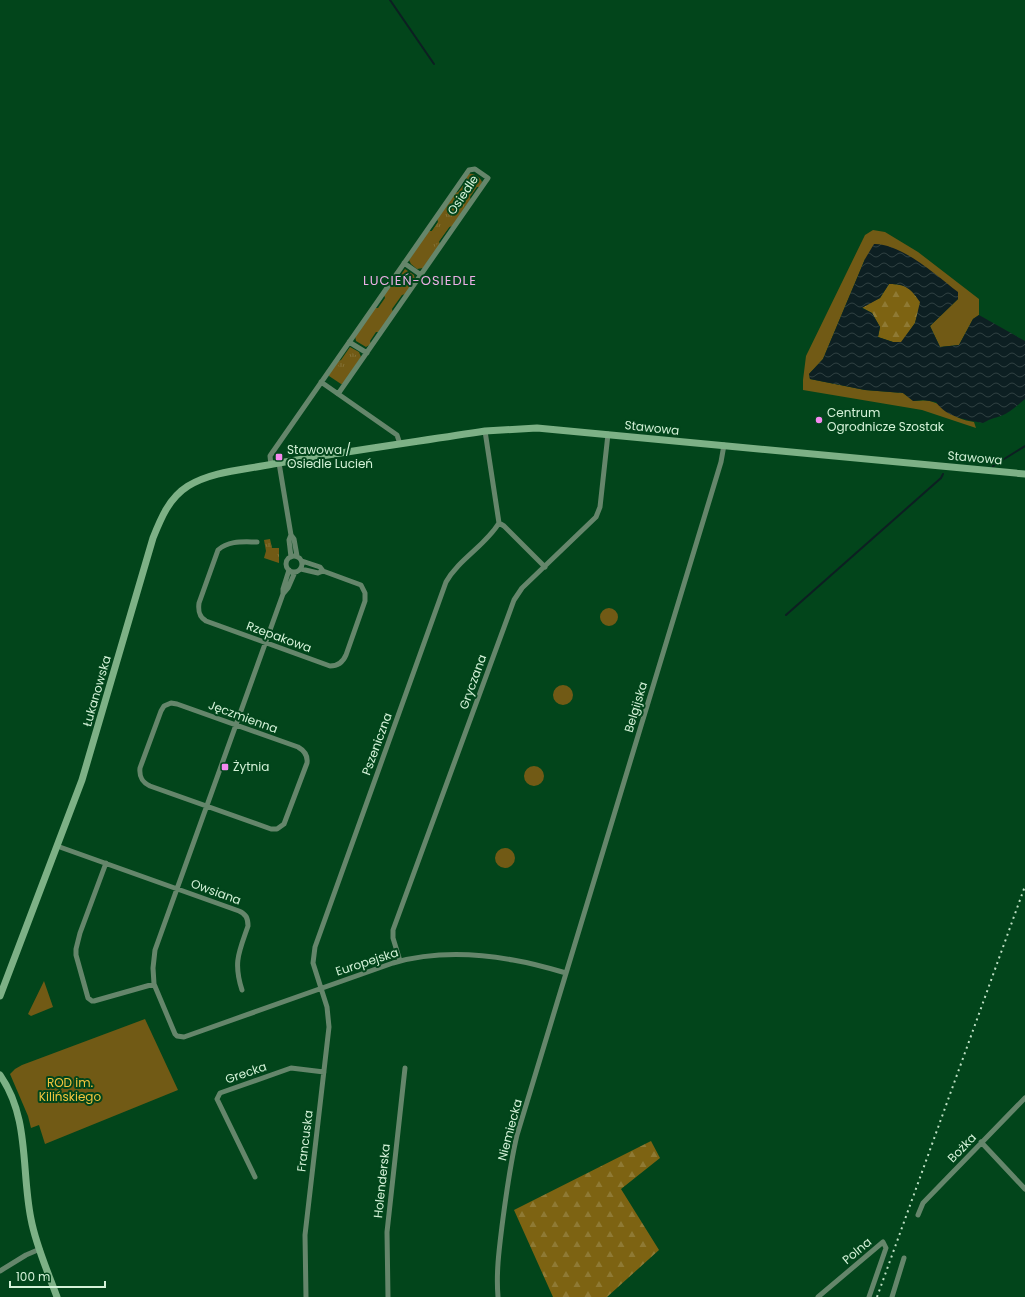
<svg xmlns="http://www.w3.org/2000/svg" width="1025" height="1297" font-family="Poppins,sans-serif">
<defs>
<pattern id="forest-firs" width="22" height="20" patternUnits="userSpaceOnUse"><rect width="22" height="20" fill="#7d6312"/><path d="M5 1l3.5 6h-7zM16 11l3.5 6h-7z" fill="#8f7a34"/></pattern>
<pattern id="park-tufts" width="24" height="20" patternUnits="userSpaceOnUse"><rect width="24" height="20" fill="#715a15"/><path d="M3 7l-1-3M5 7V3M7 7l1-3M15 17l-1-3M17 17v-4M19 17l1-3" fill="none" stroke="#847236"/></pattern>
<pattern id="water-waves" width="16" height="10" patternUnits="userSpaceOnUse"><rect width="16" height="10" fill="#0d1f22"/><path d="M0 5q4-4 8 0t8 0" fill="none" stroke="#2f4041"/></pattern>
</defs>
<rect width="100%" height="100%" fill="#02451b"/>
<path fill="#715a15" d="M469 174C474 173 480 177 482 182L480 187H477L470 197 471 200 453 226 449 227 439 241 440 245 423 268 417 269 411 264 409 260 428 231H432L438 222 437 218 455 193 458 192 465 183 464 179Z
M873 230 885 232 918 252 979 299V315L973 319 959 345 940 347 930 326 958 299 865 259 823 359 809 374 810 379 865 390 903 393 914 401C939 398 939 407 959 418 963 420 969 421 974 422L976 428 922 410 803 390V380L806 356 865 235Z
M405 269 414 275 415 280 406 294 402 295 392 309 393 312 379 332H376L370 341 371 344 366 347 356 341 355 336 374 308H378L385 298 384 295 394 280 398 279Z
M350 347 359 352 361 357 343 384H341L329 376V374L338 361 341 360Z
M600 617a9 9 0 1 1 18 0a9 9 0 1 1-18 0Z
M553 695a10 10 0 1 1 20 0a10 10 0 1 1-20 0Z
M524 776a10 10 0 1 1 20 0a10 10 0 1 1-20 0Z
M495 858a10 10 0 1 1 20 0a10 10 0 1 1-20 0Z
M44 981 53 1007 31 1016 28 1014Z
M145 1019 178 1090 45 1144 39 1125 31 1128 28 1116 10 1074 15 1069 22 1065Z"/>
<path fill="url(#forest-firs)" d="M889 284C907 284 910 288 921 302L915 323 902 342H893L878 337 880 327 872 313 861 307 880 298Z
M651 1141 660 1158 621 1189 659 1250 607 1297H553L514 1210Z"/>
<path fill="url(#park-tufts)" d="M455 198 465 205 435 247 425 241Z
M349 351 359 357 349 372 338 366Z
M270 539 272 548H279V563L264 558 266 551 264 540Z"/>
<path fill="url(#water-waves)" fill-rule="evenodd" d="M874 244C901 243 937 276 958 292V299L930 326 940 347 959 345 973 319 979 315 1025 341V399C1018 405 1011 412 1001 416 994 418 990 419 983 423 966 420 946 417 936 402L923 400 913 401 903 393 865 390 810 379 809 374 823 359 865 259ZM889 284C906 284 911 289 920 302L915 323 901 342H893L878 337 880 327 872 313 862 308 880 298Z"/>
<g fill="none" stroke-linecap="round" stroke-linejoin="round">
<path stroke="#0d1f22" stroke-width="2" d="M390 0 434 64
M993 466 1025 446
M786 615 941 478 943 474"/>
<path stroke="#65866b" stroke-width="5" d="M404 263 421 275
M349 342 367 353
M321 382 397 435 400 444
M485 431 499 523 504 526 545 567
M279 463 291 535 294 539 297 556
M271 465 270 456 272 453 469 170 475 169 488 178 338 394
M257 542C244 542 229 540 218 550L199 603C198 611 199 617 206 621L330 666C338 666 343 662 346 655L365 601V593L361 585 323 571 320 567 302 561
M286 564a8 8 0 1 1 16 0a8 8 0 1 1-16 0Z
M291 557 289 540 291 535
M301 569 318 573 323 571
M295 572 288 588 283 594 155 950 153 968 154 984 175 1034 177 1036 184 1037 393 963C431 952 474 953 513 960 531 963 549 968 566 973
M283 594V589L289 570
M171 703 177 704 298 747C305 751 308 756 307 763L284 824 277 829H271L150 786C142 782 139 777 140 768L161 711 164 706Z
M57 846 239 911C246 914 248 918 248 926 239 952 233 962 242 990
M106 863 80 933 76 949V955L88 998 92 1001H94L154 984
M400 961 393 938V930L514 600 522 588 596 517 600 507 608 434
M981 1142 1025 1189
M255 1177 217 1099 220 1093 291 1068 324 1072
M918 1215 923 1203 1025 1098
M0 1271 26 1255 40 1249
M306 1297 305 1235 329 1027 327 1007 313 963 315 947 446 582C459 559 485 546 499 523
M388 1297 387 1232 405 1068
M498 1297C496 1273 499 1250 502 1226 506 1195 510 1165 517 1135L721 462 724 445
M818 1297 883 1242 886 1248 869 1297
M892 1297 904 1258"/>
<path stroke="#7db186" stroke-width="7" d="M0 996 82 780 153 538C161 518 169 498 188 486 213 471 244 470 273 464 343 452 414 442 485 431L537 428 1025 474
M0 1075C30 1118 21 1170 31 1219 36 1246 48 1272 57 1297"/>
<path stroke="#bee0c4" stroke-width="2" stroke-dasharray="2 4" stroke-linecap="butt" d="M877 1297 1025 886"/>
</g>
<g fill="#f589ef" stroke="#02451b" stroke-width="1.5">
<circle cx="819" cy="420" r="4"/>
<rect x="275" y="453" width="8" height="8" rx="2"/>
<rect x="221" y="763" width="8" height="8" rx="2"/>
</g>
<g text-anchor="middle" stroke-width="4" stroke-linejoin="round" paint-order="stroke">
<g font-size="12" fill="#d4f2d8" stroke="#02451b">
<text transform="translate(463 195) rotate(-56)" y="4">Osiedle</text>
<text transform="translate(652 428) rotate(6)" y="4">Stawowa</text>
<text transform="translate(975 458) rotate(5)" y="4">Stawowa</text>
<text transform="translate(279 637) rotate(20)" y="4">Rzepakowa</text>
<text transform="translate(473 682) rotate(-70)" y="4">Gryczana</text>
<text transform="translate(97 691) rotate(-74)" y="4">Łukanowska</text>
<text transform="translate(636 707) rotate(-73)" y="4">Belgijska</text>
<text transform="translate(243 717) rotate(20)" y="4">Jęczmienna</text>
<text transform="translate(377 744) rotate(-70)" y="4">Pszeniczna</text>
<text transform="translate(216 892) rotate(20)" y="4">Owsiana</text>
<text transform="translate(367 962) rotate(-18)" y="4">Europejska</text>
<text transform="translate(246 1073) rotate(-19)" y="4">Grecka</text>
<text transform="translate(510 1130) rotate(-75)" y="4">Niemiecka</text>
<text transform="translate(305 1141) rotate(-83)" y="4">Francuska</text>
<text transform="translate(962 1148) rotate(-46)" y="4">Bożka</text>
<text transform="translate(382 1181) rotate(-84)" y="4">Holenderska</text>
<text transform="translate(857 1251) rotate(-40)" y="4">Polna</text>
</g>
<g font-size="12" fill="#d4f2d8" stroke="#02451b" text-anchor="start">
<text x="827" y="417">Centrum<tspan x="827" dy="14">Ogrodnicze Szostak</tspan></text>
<text x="287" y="454">Stawowa /<tspan x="287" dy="14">Osiedle Lucień</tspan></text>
<text x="233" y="771">Żytnia</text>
</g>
<g font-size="12" fill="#f2c43e" stroke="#02451b">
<text x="70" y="1087">ROD im.<tspan x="70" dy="14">Kilińskiego</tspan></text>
</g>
<g font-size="13" letter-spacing="1" fill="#ebafe6" stroke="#02451b">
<text x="420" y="285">LUCIEŃ-OSIEDLE</text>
</g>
</g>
<path d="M10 1281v6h95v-6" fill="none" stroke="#d4f2d8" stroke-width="2"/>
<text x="16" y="1281" font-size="12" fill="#d4f2d8" stroke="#02451b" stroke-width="3" paint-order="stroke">100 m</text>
</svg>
